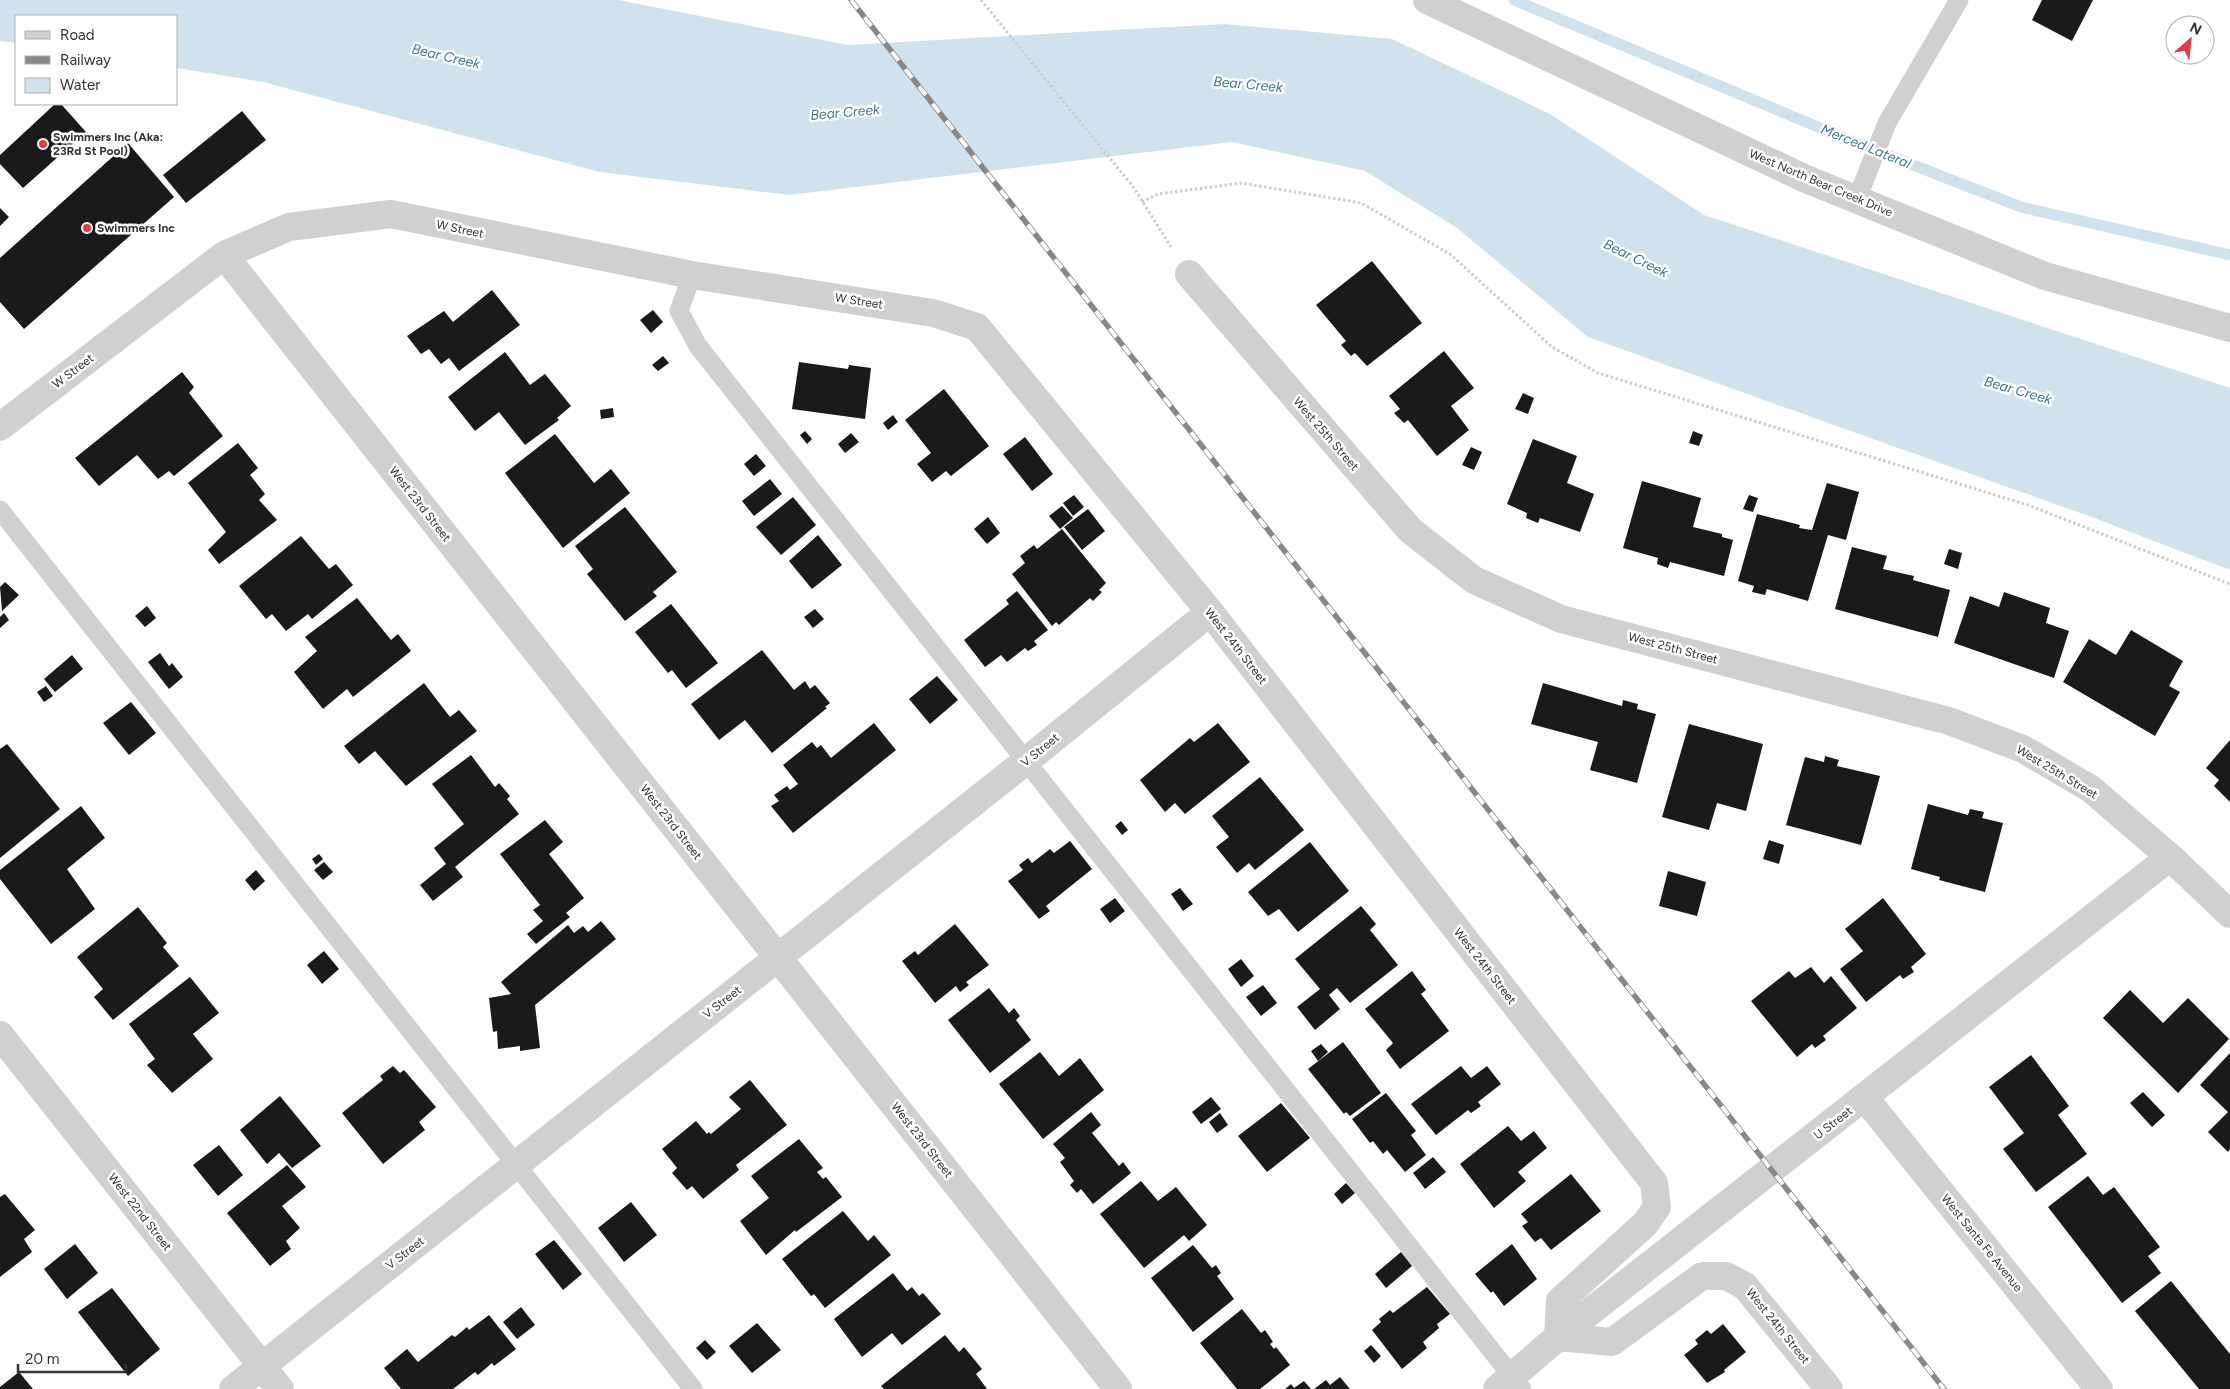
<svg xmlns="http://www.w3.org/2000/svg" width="2230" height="1389" font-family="Figtree,sans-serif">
<rect width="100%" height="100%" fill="#fff"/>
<path fill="#cfe2ee" d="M0 0H618L848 45 1224 24 1392 39 1550 114 1704 215 2230 388V570L2086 515 1588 337 1457 228 1365 171 1232 142 789 195 600 172 263 82 176 68V16H16V43L0 41Z"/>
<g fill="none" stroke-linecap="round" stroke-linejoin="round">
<path stroke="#cfe2ee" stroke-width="11" d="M1514 0 1859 144 2021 207 2230 255"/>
</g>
<path fill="#1a1a1a" d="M2042 0H2093L2072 41 2032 20Z
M55 104H61L86 132 23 188 0 164V155Z
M242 111 266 140 186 203 163 175Z
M128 143 174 197 24 329 0 302V258Z
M0 208 9 217 0 226Z
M1372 261 1422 323 1367 366 1355 353 1351 356 1341 345 1346 341 1316 305Z
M492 290 520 325 459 371 449 358 441 364 429 349 421 354 407 336 444 311 453 322Z
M653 310 663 322 651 333 640 320Z
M1444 351 1474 388 1451 406 1469 430 1437 456 1408 420 1404 423 1394 413 1400 409 1389 396Z
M505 352 530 385 545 374 571 406 557 418 559 420 525 445 499 412 475 431 448 397Z
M663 356 669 363 658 371 652 365Z
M799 362 848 369 849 365 871 368 865 419 792 409Z
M182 372 194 387 189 393 223 436 174 476 169 471 158 479 137 455 99 486 75 458Z
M944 389 989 446 951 476 946 471 932 482 917 464 931 453 905 420Z
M1523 393 1534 398 1528 414 1515 409Z
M613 408 614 417 601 419 600 410Z
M893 415 898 422 888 430 883 423Z
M805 431 812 439 807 444 800 435Z
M1693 431 1703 435 1699 446 1689 443Z
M851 433 859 442 845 453 838 444Z
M555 434 594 483 611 469 630 493 563 548 505 473Z
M1025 437 1053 474 1032 491 1003 454Z
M1533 439 1577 456 1567 483 1594 494 1580 532 1540 518 1538 523 1526 518 1527 513 1507 504Z
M238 443 258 468 250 475 265 494 259 500 277 520 219 564 208 550 226 532 188 483Z
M1471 447 1482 452 1474 470 1462 465Z
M756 454 766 466 754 476 744 464Z
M770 479 782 494 754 516 742 501Z
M1642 481 1701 498 1693 527 1722 534V537L1733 540 1724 576 1670 562 1668 568 1657 564 1658 558 1623 548Z
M1827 483 1859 492 1846 540 1828 535 1808 601 1767 589 1765 595 1752 592 1754 586 1738 581 1757 514 1800 525 1799 528 1812 530Z
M1074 495 1084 507 1073 516 1063 503Z
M1749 495 1758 498 1753 512 1743 509Z
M793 497 816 525 781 555 756 527Z
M1062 506 1073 518 1060 529 1049 516Z
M625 507 677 572 653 592 657 596 625 621 587 574 593 569 575 546Z
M1088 509 1105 531 1082 550 1064 527Z
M988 517 1000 533 987 544 974 529Z
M1062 529 1106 583 1099 590 1102 592 1093 601 1090 598 1059 625 1056 622 1052 626 1012 574 1025 563 1020 556 1034 545 1037 549Z
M818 535 842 565 812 589 789 561Z
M301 536 329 569 336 564 353 585 312 619 308 614 286 631 272 614 266 619 239 586Z
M1852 547 1887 556 1883 569 1914 576 1913 580 1950 590 1938 637 1835 609Z
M1949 549 1962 553 1958 569 1944 564Z
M5 582 19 595 2 611 0 587Z
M1017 591 1048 630 1034 641 1037 645 1028 651 1025 648 1007 662 1001 655 985 667 964 640 1009 604 1006 600Z
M2004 592 2050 608 2046 623 2069 631 2054 678 1954 643 1970 596 1999 607Z
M357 598 391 640 398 634 411 651 353 697 347 689 323 709 294 672 317 651 305 637Z
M671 604 718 663 686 688 672 670 668 673 635 632Z
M147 606 156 618 145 627 135 616Z
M815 609 824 619 813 628 804 617Z
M4 613 9 620 0 628V617Z
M2131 630 2183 661 2169 686 2180 692 2155 736 2063 682 2089 639 2116 655Z
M762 650 794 690 805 681 810 689 815 685 830 703 825 707 827 708 772 753 745 720 719 740 691 704Z
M160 653 169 666 172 663 183 677 169 689 148 662Z
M72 655 83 669 55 692 44 679Z
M937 676 958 700 930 724 909 699Z
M424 683 450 717 459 710 477 731 406 786 375 751 359 764 344 746Z
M1543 683 1622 706 1623 700 1638 704 1637 709 1656 714 1637 783 1590 770 1598 742 1531 724Z
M46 686 53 696 44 702 37 692Z
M131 702 156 733 129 755 103 723Z
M874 723 896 750 793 833 771 806 779 801 774 795 787 786 790 790 798 784 783 765 812 742 817 748 821 745 831 758Z
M1218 723 1250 762 1185 814 1175 803 1165 812 1140 780 1190 738 1194 742Z
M1689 724 1763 744 1746 811 1717 803 1709 830 1662 817Z
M2230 740V802L2214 786 2219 780 2206 768Z
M7 744 60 809 0 858V749Z
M471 755 495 787 499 783 510 796 507 799 519 814 455 867 463 877 433 901 420 885 446 864 434 848 464 824 432 784Z
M1825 756 1839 760 1837 766 1880 776 1861 845 1786 825 1805 757 1824 762Z
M1260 777 1304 830 1255 870 1249 863 1237 873 1216 847 1229 837 1212 816Z
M1928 804 1968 815 1970 809 1984 812 1982 818 2003 823 1985 892 1939 880 1940 877 1911 869Z
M81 806 105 838 67 869 95 909 51 944 0 879V870Z
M545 820 563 842 549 854 584 898 566 913 570 917 536 944 527 934 543 921 533 910 540 905 500 854Z
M1121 821 1128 830 1122 835 1115 826Z
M1769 840 1784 845 1779 864 1763 859Z
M1070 841 1092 869 1046 906 1050 911 1039 919 1008 881 1023 870 1019 865 1028 858 1032 863 1050 849 1054 853Z
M1310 842 1349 891 1298 932 1279 909 1268 916 1248 892Z
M319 854 323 859 316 865 312 859Z
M324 862 333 872 323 880 314 870Z
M256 870 265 881 254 891 245 880Z
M1668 871 1706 882 1697 916 1659 906Z
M1180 888 1193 904 1183 911 1171 894Z
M1115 898 1125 911 1110 923 1100 909Z
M1883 898 1926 954 1911 967 1914 972 1903 979 1900 975 1866 1002 1840 969 1863 951 1845 929Z
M1361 906 1376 924 1370 930 1398 965 1350 1003 1337 988 1329 995 1340 1009 1315 1030 1297 1007 1320 989 1295 959Z
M138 907 167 943 163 947 179 966 113 1020 94 997 103 989 77 957Z
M601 921 616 939 535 1005 540 1048 520 1051V1046L498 1049 497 1031 493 1032 489 998 511 994 501 982 568 925 574 933 583 926 588 932Z
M955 924 989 965 966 982 969 985 960 992 956 986 935 1003 902 961 915 951 918 955Z
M324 951 339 969 322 984 307 965Z
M1241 959 1254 976 1241 987 1228 969Z
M1811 967 1824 983 1831 976 1857 1008 1823 1036 1826 1040 1815 1048 1812 1044 1797 1057 1751 1001 1789 971 1795 978Z
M1412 971 1426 990 1421 994 1449 1031 1400 1069 1386 1050 1393 1043 1365 1009Z
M190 977 219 1013 193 1034 213 1059 172 1093 147 1065 155 1059 129 1024Z
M1263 985 1277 1003 1261 1016 1246 997Z
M989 988 1009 1013 1014 1008 1020 1016 1016 1020 1031 1040 990 1073 948 1020Z
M2130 990 2163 1023 2188 998 2229 1039 2178 1093 2103 1018Z
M1343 1042 1381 1093 1350 1116 1346 1112 1344 1114 1308 1069Z
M1321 1044 1328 1052 1318 1061 1311 1051Z
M1040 1052 1059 1076 1080 1058 1104 1090 1043 1139 999 1084Z
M2230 1053V1149L2228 1152 2208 1132 2228 1112 2200 1085Z
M2031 1055 2069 1106 2058 1115 2087 1154 2036 1192 2003 1149 2024 1133 1989 1087Z
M393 1066 400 1073 404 1070 436 1107 419 1122 425 1130 383 1164 342 1113 383 1080 380 1076Z
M1461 1066 1471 1078 1487 1066 1501 1084 1478 1102 1481 1106 1471 1113 1468 1110 1436 1135 1411 1104Z
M750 1080 787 1125 736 1165 739 1170 703 1199 692 1186 687 1190 672 1173 677 1168 662 1149 696 1121 707 1134 709 1132 711 1134 741 1109 729 1097Z
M2143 1092 2165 1115 2152 1127 2130 1103Z
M1386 1093 1416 1131 1411 1135 1426 1155 1405 1172 1387 1150 1383 1154 1373 1141 1370 1143 1352 1119Z
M280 1096 321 1146 292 1168 279 1153 267 1164 240 1130Z
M1211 1097 1221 1109 1201 1124 1192 1112Z
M1281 1103 1310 1138 1267 1172 1238 1136Z
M1091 1112 1101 1125 1092 1133 1119 1166 1123 1162 1131 1173 1093 1204 1081 1189 1077 1193 1070 1185 1074 1181 1060 1162 1065 1158 1053 1144Z
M1220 1113 1228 1125 1217 1133 1209 1122Z
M1508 1126 1521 1141 1534 1131 1547 1148 1518 1172 1526 1181 1494 1208 1460 1164Z
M799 1139 823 1168 817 1172 823 1179 826 1177 842 1197 796 1232 795 1230 766 1255 740 1221 769 1198 751 1176Z
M219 1145 243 1175 218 1196 193 1165Z
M1433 1157 1446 1172 1425 1189 1413 1173Z
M287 1165 306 1187 282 1206 300 1228 286 1241 291 1249 270 1266 227 1213Z
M1571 1174 1601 1211 1551 1250 1541 1238 1535 1242 1522 1226 1528 1222 1521 1214Z
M2088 1176 2103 1195 2114 1187 2160 1247 2148 1256 2161 1273 2122 1303 2048 1207Z
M1141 1181 1158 1201 1176 1187 1207 1225 1189 1241 1184 1235 1144 1268 1100 1214Z
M1346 1183 1355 1193 1342 1204 1334 1194Z
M5 1194 35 1230 24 1239 32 1252 0 1277V1197Z
M631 1202 657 1235 624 1262 598 1228Z
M843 1211 868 1241 874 1235 891 1255 825 1308 814 1294 811 1296 782 1259Z
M554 1240 582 1274 563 1290 535 1254Z
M75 1244 98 1273 67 1299 44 1269Z
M1512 1244 1537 1279 1504 1306 1493 1291 1491 1293 1475 1274Z
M1193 1245 1212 1268 1216 1265 1221 1273 1217 1276 1234 1299 1193 1332 1151 1278Z
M1401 1252 1412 1266 1386 1288 1375 1274Z
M893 1273 907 1291 912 1287 919 1296 923 1293 941 1314 902 1345 892 1333 862 1357 834 1319Z
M2171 1281 2230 1354V1389H2199L2135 1311Z
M1427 1287 1450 1314 1437 1324 1439 1328 1423 1342 1427 1348 1402 1369 1372 1330 1381 1322 1379 1319 1390 1310 1393 1313Z
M112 1288 160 1349 128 1376 78 1312Z
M521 1307 535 1325 517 1339 503 1322Z
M1242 1309 1261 1333 1265 1330 1273 1342 1270 1344 1274 1349 1276 1347 1290 1365 1260 1389H1237L1200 1343Z
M489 1315 516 1349 494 1366 492 1363 478 1375 475 1372 453 1389H401L384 1368 407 1349 418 1362 452 1335 455 1337 467 1327 469 1330Z
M757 1323 781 1350 752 1373 729 1346Z
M1723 1324 1746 1352 1724 1370 1725 1372 1707 1383 1684 1355 1698 1344 1695 1340 1707 1330 1711 1334Z
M945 1335 959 1352 964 1347 982 1369 976 1374 987 1389H884L881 1386Z
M705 1340 716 1352 707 1360 696 1348Z
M1371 1345 1381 1356 1374 1363 1364 1351Z
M19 1372 33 1389H0V1387Z
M1340 1377 1350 1389H1314L1326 1380 1330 1385Z
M1304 1381 1311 1389H1285L1291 1384 1294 1388Z"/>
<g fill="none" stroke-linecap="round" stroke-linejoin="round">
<path stroke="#cdcdcd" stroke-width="3" stroke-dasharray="2.5 2.5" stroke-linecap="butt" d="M981 0 1134 188 1171 247
M1142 202 1158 194 1241 183 1361 203 1450 254 1552 347 1598 373 2028 505 2230 584"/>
<path stroke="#d0d0d0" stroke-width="19" d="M1857 199 1887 123 1959 0
M692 275 679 311 698 346 1522 1389
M0 510 693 1389"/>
<path stroke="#d0d0d0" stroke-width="28" d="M1427 0 1806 179 2045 276 2230 328
M224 255 1118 1389
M1189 274 1410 530 1474 580 1561 619 1949 721 2023 749 2091 789 2170 857 2230 914
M0 427 224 255 289 227 391 214 692 275 933 313 977 327 1210 612 1654 1183 1657 1207 1645 1224 1560 1301 1558 1337 1612 1342 1702 1276H1726L1745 1286 1829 1389
M0 1035 280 1389
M1865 1098 2099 1389
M233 1389 1026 761 1210 612
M1497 1389 1558 1337 2170 857"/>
<defs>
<path id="rail" d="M851 0 1944 1389"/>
</defs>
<use href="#rail" stroke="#888" stroke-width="5.5"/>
<use href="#rail" stroke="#fff" stroke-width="4" stroke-dasharray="11" stroke-linecap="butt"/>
</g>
<g fill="#e63946" stroke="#fff" stroke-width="2">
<circle cx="43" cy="144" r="5"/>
<circle cx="87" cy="228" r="5"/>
</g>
<g text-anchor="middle" stroke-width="5" stroke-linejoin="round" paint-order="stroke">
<g font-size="12" font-weight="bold" fill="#333" stroke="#fff" text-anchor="start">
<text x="53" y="141">Swimmers Inc (Aka:<tspan x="53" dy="14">23Rd St Pool)</tspan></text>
<text x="97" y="232">Swimmers Inc</text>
</g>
<g font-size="12" fill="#333" stroke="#fff">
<text transform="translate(1821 183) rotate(23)" y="4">West North Bear Creek Drive</text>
<text transform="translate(460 229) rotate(12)" y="4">W Street</text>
<text transform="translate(859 301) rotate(9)" y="4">W Street</text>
<text transform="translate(73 371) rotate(-37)" y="4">W Street</text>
<text transform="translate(1326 434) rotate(49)" y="4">West 25th Street</text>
<text transform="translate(420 504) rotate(52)" y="4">West 23rd Street</text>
<text transform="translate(1236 646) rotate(52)" y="4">West 24th Street</text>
<text transform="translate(1673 648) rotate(15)" y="4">West 25th Street</text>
<text transform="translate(1040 750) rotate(-39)" y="4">V Street</text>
<text transform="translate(2057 772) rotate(31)" y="4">West 25th Street</text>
<text transform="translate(671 822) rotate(52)" y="4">West 23rd Street</text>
<text transform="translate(1485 966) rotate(52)" y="4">West 24th Street</text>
<text transform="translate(722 1002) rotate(-38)" y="4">V Street</text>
<text transform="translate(1833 1123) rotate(-38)" y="4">U Street</text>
<text transform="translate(922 1140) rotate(52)" y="4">West 23rd Street</text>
<text transform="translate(140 1212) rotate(52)" y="4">West 22nd Street</text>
<text transform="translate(1982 1243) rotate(51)" y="4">West Santa Fe Avenue</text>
<text transform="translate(405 1253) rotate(-38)" y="4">V Street</text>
<text transform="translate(1778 1326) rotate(51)" y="4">West 24th Street</text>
</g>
<g font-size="14" font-style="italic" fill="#3f7597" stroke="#fff">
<text transform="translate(446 56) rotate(13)" y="5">Bear Creek</text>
<text transform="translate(1248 84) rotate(5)" y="5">Bear Creek</text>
<text transform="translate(845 112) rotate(-5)" y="5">Bear Creek</text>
<text transform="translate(1866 146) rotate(22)" y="5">Merced Lateral</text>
<text transform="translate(1636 258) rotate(26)" y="5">Bear Creek</text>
<text transform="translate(2018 390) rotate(16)" y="5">Bear Creek</text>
</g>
</g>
<rect x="15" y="15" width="162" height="90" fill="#ffffff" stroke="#adadad"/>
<rect x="25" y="31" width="25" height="8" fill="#d0d0d0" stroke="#adadad"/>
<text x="60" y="40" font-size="15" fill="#333333">Road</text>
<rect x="25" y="56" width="25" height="8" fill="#888888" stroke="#adadad"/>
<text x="60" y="65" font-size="15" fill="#333333">Railway</text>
<rect x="25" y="78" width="25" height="15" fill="#cfe2ee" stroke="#adadad"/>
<text x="60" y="90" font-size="15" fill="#333333">Water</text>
<g transform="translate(2190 40) rotate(27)"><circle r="24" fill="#ffffff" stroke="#adadad"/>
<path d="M0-4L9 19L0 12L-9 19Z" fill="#e63946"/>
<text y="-8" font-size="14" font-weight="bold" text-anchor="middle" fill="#333333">N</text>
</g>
<path d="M18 1364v8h108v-8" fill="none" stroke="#333333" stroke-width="2.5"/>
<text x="25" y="1364" font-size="15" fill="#333333" stroke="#ffffff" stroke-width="4" paint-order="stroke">20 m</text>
</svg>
